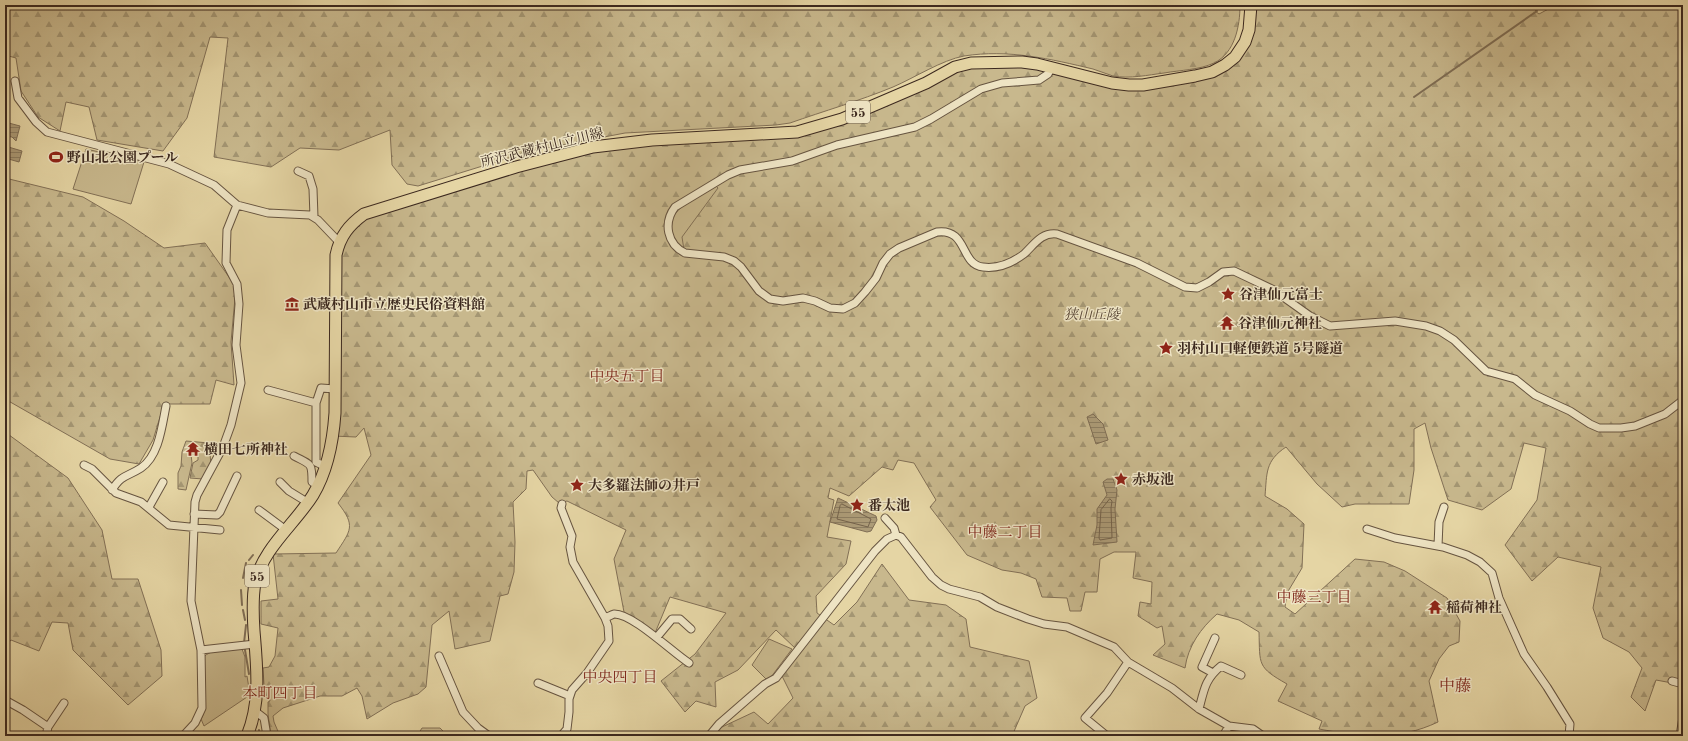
<svg xmlns="http://www.w3.org/2000/svg" width="1688" height="741" font-family="'Old Standard TT','Noto Serif JP',serif">
<defs>
<pattern id="forest-firs" width="22" height="20" patternUnits="userSpaceOnUse"><rect width="22" height="20" fill="#c8b88d"/><path d="M5 1l3.5 6h-7zM16 11l3.5 6h-7z" fill="#a49673"/></pattern>
<pattern id="water-rules" width="6" height="5" patternUnits="userSpaceOnUse"><rect width="6" height="5" fill="#ac9b77"/><path d="M0 2.5h6" fill="none" stroke="#8d7e61"/></pattern>
</defs>
<rect width="100%" height="100%" fill="#e5d5a4"/>
<filter id="stains"><feTurbulence type="fractalNoise" baseFrequency=".005" numOctaves="4"/><feColorMatrix values="0 0 0 0 .2 0 0 0 0 .09 0 0 0 0 .02 0 0 0 .5 -.17"/></filter>
<radialGradient id="worn" r=".72"><stop offset=".6" stop-color="#630" stop-opacity="0"/><stop offset="1" stop-color="#630" stop-opacity=".3"/></radialGradient>
<path fill="url(#forest-firs)" stroke="#827056" d="M5 5H1240C1240 26 1235 53 1214 63 1199 70 1181 70 1164 73 1148 75 1130 79 1113 76 1106 74 1100 71 1093 69 1051 59 1008 49 964 56 942 60 914 78 893 87 859 101 824 111 790 123L776 125 625 133 531 151 418 186 407 184 392 165 390 130 339 150 300 148 271 167 214 157 228 38 210 37 187 118 163 151 97 140 89 107 66 102 60 131 38 117 21 91 16 58 5 55Z
M1251 5H1544L1535 11 1539 14 1556 5H1683V685L1656 680 1645 711 1631 697 1642 668 1629 652 1603 638 1593 608 1601 567 1558 557 1532 581 1505 545 1537 500 1546 448 1524 443 1511 489 1482 510 1448 500 1431 448 1425 423 1414 429V470L1409 504H1355L1342 507 1317 484 1286 447C1265 461 1267 473 1265 496L1287 509 1304 524 1302 568 1287 593 1285 607 1295 614 1355 559 1384 562 1405 571 1447 598 1460 621 1459 642 1449 646 1439 659 1429 681 1438 722C1398 741 1361 737 1319 729L1322 721 1278 701 1287 684C1257 667 1260 665 1259 632L1239 620 1217 614C1201 628 1188 646 1185 668L1153 655 1165 644 1162 626 1157 628 1138 616 1140 602 1151 604 1152 582 1133 578 1136 552H1114L1100 559 1097 592H1085L1081 611H1070L1067 598 1042 597 1036 579 1021 573 1002 570 967 555 930 507 936 500 914 463 898 460 893 470 882 467 849 496 830 488 828 498 834 500 827 537 851 541 846 564 816 596 817 613 834 625 857 602 882 564 909 600 946 605 966 619 970 647 1029 661 1037 698 1025 706 1012 736H712L722 727 754 712 768 724 793 698 782 676 796 649 776 630 738 670 715 682 716 707 696 701 685 712 661 681 695 654 726 613 670 597 655 633 624 612 614 559 626 530 567 501 559 503 552 497 533 470 527 471 526 489 513 502 515 542 514 572 508 594 500 596 490 641 455 649 449 611 432 625 426 687 418 694 393 703 367 719 362 696 357 688 342 696H320L283 708 273 716 274 722 280 736H271L268 714V702L270 701 269 696 267 697 264 685 263 668 269 667 275 656 278 628 261 624V601L278 599 273 554 336 553C351 530 356 526 338 503L371 455 364 428 356 437 333 436 336 255 355 220 593 147 797 132 955 67 1022 62 1112 83 1195 76 1235 57Z
M5 178 83 197 124 221 164 248 205 243 236 287 231 342 234 385 216 380 210 404H164L153 440 139 464 110 459 5 399Z
M5 432 68 478 102 530 112 579H138L161 650 162 676 128 705 73 650 68 623 52 622 39 651 11 640 5 647Z
M186 441 209 443 211 465 203 479 190 478 193 463 198 460V454H191L192 463 186 490 178 489V473L181 466 182 452Z
M422 728H440L448 736H417Z"/>
<path fill="#c8b88d" stroke="#827056" d="M86 149 144 162 131 204 73 189Z
M716 186 718 188 682 237 684 250C681 246 676 243 673 238 659 212 699 196 716 186Z
M769 639 792 649 768 681 752 665Z
M242 649 245 657V677L247 676 250 695 204 726 201 719 203 715 204 709 203 658C210 648 230 650 242 649Z"/>
<path fill="url(#water-rules)" stroke="#7f6d54" d="M5 122 20 126 16 141 12 137 5 136 7 126Z
M5 146 22 151 19 162 5 158Z
M1093 414 1103 424 1108 440 1096 444 1087 417Z
M1107 479H1113L1117 490 1115 509 1117 542 1093 545 1097 525V509L1107 495 1103 482Z
M838 498 876 516 877 520 871 531 867 532 830 522Z"/>
<g fill="none" stroke-linecap="round" stroke-linejoin="round">
<path stroke="#74624b" stroke-width="1" d="M1110 499 1112 501 1111 508 1112 538 1100 540 1099 538 1101 510Z
M842 504 871 519 868 527 837 519 840 506Z"/>
<path stroke="#7f6d54" stroke-width="2" d="M1414 97 1537 11
M249 560 253 555
M243 578 246 563
M241 590 242 605
M243 610 245 620
M244 643 246 625
M245 650 249 674
M259 730 260 736"/>
<defs>
<path id="street" d="M1052 67 1048 74 1039 80 1002 83 981 89 931 119 915 127 837 145 792 161 740 170 728 175 675 207C663 223 667 244 685 253L724 257 734 261 741 267 759 291 770 299 783 301 803 298 815 301 830 308 843 309 855 303 865 292 876 278 883 263 890 254 899 248 937 232C968 228 960 265 983 267 998 269 1012 263 1024 254 1034 245 1041 232 1057 234L1137 263 1185 287 1197 288 1209 282 1223 272 1234 271 1272 289 1310 316 1330 326 1395 321 1426 326 1440 331 1454 340 1486 371 1515 379 1535 395 1570 411 1590 424 1599 428H1621L1635 426 1665 414 1683 400
M15 81 18 98 36 122 47 132 169 164 214 185 237 205 268 213 310 215 318 220 339 242
M298 171 309 176 313 189 314 217
M268 390 316 403V462L326 467
M316 403 321 388 335 389
M294 456C311 465 312 462 312 482L318 485
M84 465 92 469 116 493 141 502 169 525 220 530
M280 482 289 491 307 502
M112 490C122 474 127 477 141 468 159 456 162 426 166 406
M149 507 163 482
M259 510 286 530
M194 514 217 515 220 512 237 476
M885 518 894 528 896 535
M1367 529 1395 538 1443 547 1467 555 1480 562 1492 573 1499 598 1524 654 1547 687 1570 724 1569 736
M1438 546 1439 522 1444 507
M605 618C608 617 611 615 614 614 632 613 673 653 689 663
M657 637 672 619H680L691 629
M201 650 255 644
M439 656 463 712 478 728 489 736
M1213 673 1202 667 1215 638
M1672 681 1683 684
M538 683 570 696
M5 700 23 710 48 727
M1199 709C1204 690 1205 679 1221 666L1241 675
M255 711 264 718 267 736
M46 736 48 727 64 703
M183 736 195 723 202 708 201 650 191 601 195 502 197 495 223 447 231 425 241 383 236 345 239 304 237 284 226 263 227 230 237 205
M561 736 567 729 569 712V699L572 690 587 673 609 641 608 626 605 618 573 562 570 547 572 536 561 508 562 504
M709 736 719 724 765 684 776 678 875 551 887 539 896 535 901 537 932 577 941 585 949 589 980 597 997 607 1028 619 1044 624 1067 627 1114 647 1128 662 1172 688 1199 709 1229 726 1253 729 1263 736
M1107 736 1085 718 1107 693 1128 662
M1223 736 1229 726
M1680 736 1683 717"/>
<path id="primary" d="M247 736C261 702 257 667 254 631 253 615 252 599 255 583 263 548 295 524 313 495 328 470 333 442 335 413L336 255C340 236 349 225 364 214L516 167 593 147 652 140 797 132 842 119 926 83 955 67 971 63 1022 62 1037 64 1112 83 1129 85H1143L1195 76 1212 72 1225 65 1235 57 1245 42 1249 30 1251 5"/>
</defs>
<use href="#street" stroke="#665440" stroke-width="9"/>
<use href="#primary" stroke="#3c291f" stroke-width="13"/>
<use href="#street" stroke="#eee4c4" stroke-width="7"/>
<use href="#primary" stroke="#e5d5a4" stroke-width="11"/>
</g>
<defs>
<symbol id="stadium-bare" viewBox="-9 -9 18 18"><path d="M0-5a6.5 5 0 1 0 0 10a6.5 5 0 1 0 0-10ZM-3.5-1.8h7v3.6h-7Z" fill="#8f2418" stroke="#eee4c4" stroke-width="2.5" paint-order="stroke"/></symbol>
<symbol id="sight-bare" viewBox="-9 -9 18 18"><path d="M0-6L1.8-2.2L6-1.7L2.9 1.2L3.7 5.4L0 3.3L-3.7 5.4L-2.9 1.2L-6-1.7L-1.8-2.2Z" fill="#8f2418" stroke="#eee4c4" stroke-width="2.5" paint-order="stroke"/></symbol>
<symbol id="museum-bare" viewBox="-9 -9 18 18"><path d="M0-6L6-3V-2H-6V-3ZM-5-1h2V3h-2ZM-1-1h2V3h-2ZM3-1h2V3H3ZM-6 4H6V6H-6Z" fill="#8f2418" stroke="#eee4c4" stroke-width="2.5" paint-order="stroke"/></symbol>
<symbol id="temple-bare" viewBox="-9 -9 18 18"><path d="M0-6L5-2H3V0L6.5 2.5H4V6H1.5V3h-3V6H-4V2.5H-6.5L-3 0V-2H-5Z" fill="#8f2418" stroke="#eee4c4" stroke-width="2.5" paint-order="stroke"/></symbol>
</defs>
<g fill-rule="evenodd">
<use href="#stadium-bare" x="46" y="147" width="20" height="20"/>
<use href="#sight-bare" x="1218" y="284" width="20" height="20"/>
<use href="#museum-bare" x="282" y="294" width="20" height="20"/>
<use href="#temple-bare" x="1217" y="313" width="20" height="20"/>
<use href="#sight-bare" x="1156" y="338" width="20" height="20"/>
<use href="#temple-bare" x="183" y="439" width="20" height="20"/>
<use href="#sight-bare" x="1111" y="469" width="20" height="20"/>
<use href="#sight-bare" x="567" y="475" width="20" height="20"/>
<use href="#sight-bare" x="847" y="495" width="20" height="20"/>
<use href="#temple-bare" x="1425" y="597" width="20" height="20"/>
</g>
<g text-anchor="middle" stroke-width="3" stroke-linejoin="round" paint-order="stroke">
<g fill="#eee4c4" stroke="#716150" stroke-width="1">
<rect x="846" y="101" width="24" height="22" rx="3"/>
<rect x="245" y="565" width="24" height="22" rx="3"/>
</g>
<g font-size="13" font-weight="bold" fill="#3c291f">
<text x="858" y="117">55</text>
<text x="257" y="581">55</text>
</g>
<g font-size="14" fill="#3c291f" stroke="#eee4c4">
<text transform="translate(542 147) rotate(-14)" y="5">所沢武蔵村山立川線</text>
</g>
<g font-size="14" font-weight="bold" fill="#3c291f" stroke="#eee4c4" text-anchor="start">
<text x="67" y="162">野山北公園プール</text>
<text x="1239" y="299">谷津仙元富士</text>
<text x="303" y="309">武蔵村山市立歴史民俗資料館</text>
<text x="1238" y="328">谷津仙元神社</text>
<text x="1177" y="353">羽村山口軽便鉄道 5号隧道</text>
<text x="204" y="454">横田七所神社</text>
<text x="1132" y="484">赤坂池</text>
<text x="588" y="490">大多羅法師の井戸</text>
<text x="868" y="510">番太池</text>
<text x="1446" y="612">稲荷神社</text>
</g>
<g font-size="14" font-style="italic" fill="#584635" stroke="#eee4c4">
<text x="1092" y="319">狭山丘陵</text>
</g>
<g font-size="15" fill="#7a1f14" stroke="#eee4c4">
<text x="627" y="381">中央五丁目</text>
<text x="1005" y="537">中藤二丁目</text>
<text x="1314" y="602">中藤三丁目</text>
<text x="620" y="682">中央四丁目</text>
<text x="280" y="698">本町四丁目</text>
</g>
<g font-size="16" fill="#7a1f14" stroke="#eee4c4">
<text x="1455" y="691">中藤</text>
</g>
</g>
<rect width="1688" height="741" fill="none" stroke="#e5d5a4" stroke-width="20"/>
<rect x="6" y="6" width="1676" height="729" fill="none" stroke="#3c291f" stroke-width="2"/>
<rect x="10" y="10" width="1668" height="721" fill="none" stroke="#3c291f"/>
<rect width="100%" height="100%" filter="url(#stains)"/>
<rect width="100%" height="100%" fill="url(#worn)"/>
</svg>
